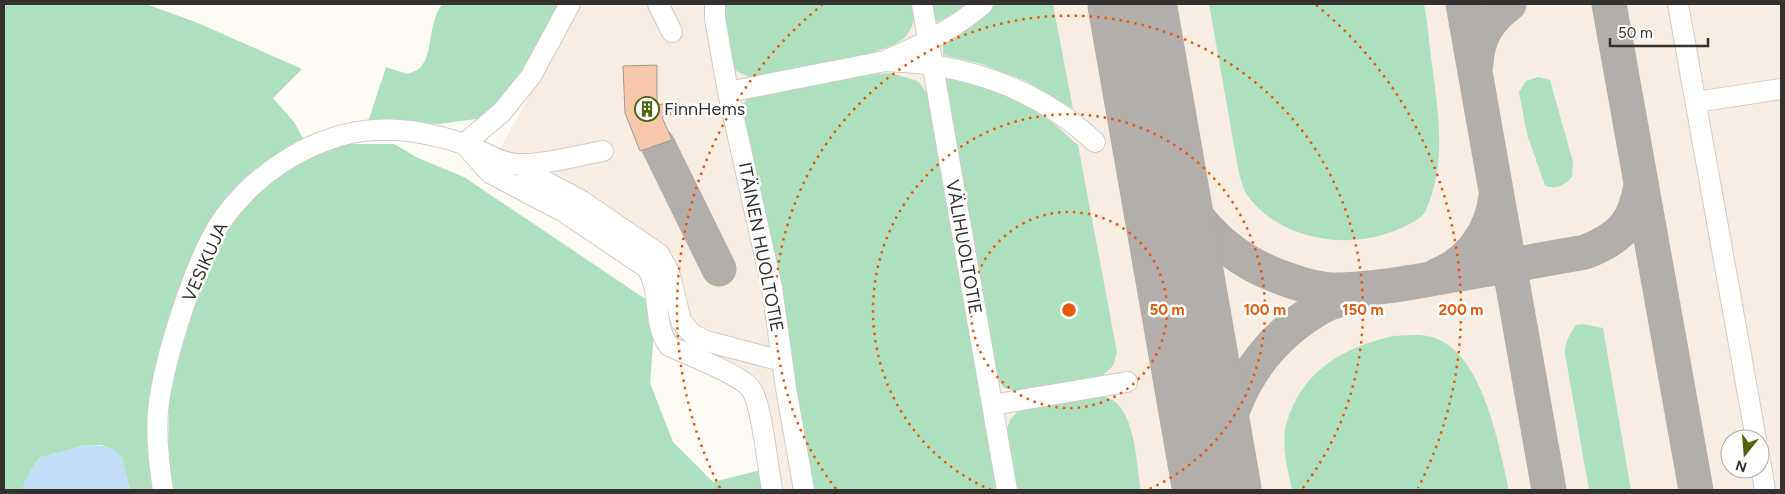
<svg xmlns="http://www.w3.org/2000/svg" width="1785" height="494" font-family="Figtree,sans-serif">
<rect width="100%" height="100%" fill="#fefaf6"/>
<path fill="#f8ede3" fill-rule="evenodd" d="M559 4H1781V490H768L744 388 665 351 645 275 558 215 484 177 573 18ZM1730 439H1760V469H1730Z"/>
<path fill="#aee0c0" d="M4 4H146L198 23 302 69 273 98 294 122 304 140 251 176 178 302 158 490H130L122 458 102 445H86L39 458 25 481 23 490H4Z
M442 4H565L515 89 491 117 439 124 368 122 386 67 407 74C413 72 420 70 423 64 433 49 428 24 442 4Z
M724 4H916C916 16 913 30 903 39 879 58 784 70 749 77L734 70 726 31Z
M932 4H968L962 10 935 23Z
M996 4H1053L1073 109 1026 81 982 64 943 55V43L966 28Z
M1209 4H1424C1428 23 1429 44 1432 64 1438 112 1447 163 1426 210 1422 219 1408 225 1399 229 1351 251 1280 241 1247 195 1243 189 1242 181 1239 174Z
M890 73 918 81 931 99 1002 490H813L742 105 753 93 832 79Z
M944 77 984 84 1033 106 1078 145 1117 352 1113 366 1098 379 1021 392 1004 388 993 372Z
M1538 77 1550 80 1573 162 1572 177C1564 186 1557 189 1545 186L1527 134 1519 92 1526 81Z
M337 144H394L418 158 464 177 656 306 650 383 673 442 713 482 761 470 765 490H168L169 397 182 340 209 265 227 224 275 177Z
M1583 324 1603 328 1631 490H1589L1565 354C1565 342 1569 335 1576 325Z
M1393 336C1404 336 1417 334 1427 336 1482 345 1499 446 1509 490H1292C1288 470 1281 446 1286 425 1301 371 1342 348 1393 336Z
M1104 396C1136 405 1136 462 1141 490H1015L1005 435 1010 420 1017 412 1037 407Z"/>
<path fill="#c2ddf5" d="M86 445C125 445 122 456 130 490H23L25 481 39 458Z"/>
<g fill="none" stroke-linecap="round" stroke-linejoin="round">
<path stroke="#b2aeac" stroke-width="35" d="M1463 4 1549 490
M1609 4 1696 490
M1476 64C1477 37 1489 19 1509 4
M658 145 719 269
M1159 153C1187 211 1219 256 1283 278 1299 284 1317 290 1334 290 1369 290 1402 284 1436 278 1486 270 1535 261 1585 252 1621 238 1635 223 1641 185
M1438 275C1471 262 1492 231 1496 196
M1220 490C1219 412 1253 345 1323 306 1334 300 1347 298 1359 294"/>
<path stroke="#b2aeac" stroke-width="89" d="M1132 4 1217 490"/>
</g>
<path fill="#f7c7ac" stroke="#9e9996" d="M657 65V105L668 103 671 115 662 117 672 140 640 151 625 113 623 66Z"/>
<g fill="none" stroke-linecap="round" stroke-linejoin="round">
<defs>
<path id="minor" d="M570 4 531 76 502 112 464 144 490 173 564 212 647 268C662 292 652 324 669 346 688 355 740 374 751 389 762 404 768 469 772 490
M658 4 672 32
M715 4V19L728 92 772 288 786 388 804 490
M922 4 1007 490
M1678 4 1756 439
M889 59C922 45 956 28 983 4
M728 92 885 61C963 63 1038 88 1095 142
M1696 102 1781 89
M522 164 526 171 582 201 659 254 669 272 681 321 692 334 706 341 782 361
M992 405 1127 382
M1760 460 1765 490
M163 490C159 465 156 437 158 411 163 362 196 255 225 216 259 170 318 133 375 130 404 128 437 135 464 144 482 150 498 163 517 164 545 165 576 156 603 151"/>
</defs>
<use href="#minor" stroke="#cfcbc7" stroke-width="22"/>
<use href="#minor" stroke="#fff" stroke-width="20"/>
</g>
<g fill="none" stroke="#e8590c" stroke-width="2.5" stroke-dasharray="2.5 5">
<circle cx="1069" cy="310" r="98"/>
<path d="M991 490A196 196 0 1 1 1147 490"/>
<path d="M836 489A294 294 0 1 1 1302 489"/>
<path d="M720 488A392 392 0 0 1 822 5M1316 5A392 392 0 0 1 1418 488"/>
</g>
<defs>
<symbol id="building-ring" viewBox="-11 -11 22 22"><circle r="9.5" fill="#fff" stroke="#50630d" stroke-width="1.5"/><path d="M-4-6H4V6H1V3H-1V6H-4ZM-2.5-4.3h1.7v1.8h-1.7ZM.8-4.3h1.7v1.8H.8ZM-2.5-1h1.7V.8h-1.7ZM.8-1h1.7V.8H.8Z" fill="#50630d"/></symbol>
</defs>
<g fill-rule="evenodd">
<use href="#building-ring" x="633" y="95" width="28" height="28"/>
</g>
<g text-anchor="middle" stroke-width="5" stroke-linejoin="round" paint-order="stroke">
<g font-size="18" fill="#333230" stroke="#fff" text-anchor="start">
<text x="664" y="115">FinnHems</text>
</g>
<g font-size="18" fill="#333230" stroke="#fff">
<text transform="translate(761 247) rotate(79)" y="6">ITÄINEN HUOLTOTIE</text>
<text transform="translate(964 247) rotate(80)" y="6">VÄLIHUOLTOTIE</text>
<text transform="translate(205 262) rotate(-66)" y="6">VESIKUJA</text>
</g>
</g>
<circle cx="1069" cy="310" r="8" fill="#e8590c" stroke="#fff" stroke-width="2.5"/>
<g font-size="15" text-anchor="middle" font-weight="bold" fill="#e8590c" stroke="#fff" stroke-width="5" stroke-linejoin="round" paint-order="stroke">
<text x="1167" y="315">50 m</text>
<text x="1265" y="315">100 m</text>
<text x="1363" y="315">150 m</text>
<text x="1461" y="315">200 m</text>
</g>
<rect width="1785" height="494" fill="none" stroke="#333230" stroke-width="10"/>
<g transform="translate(1745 454) rotate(197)"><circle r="24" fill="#ffffff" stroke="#adadac"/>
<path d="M0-4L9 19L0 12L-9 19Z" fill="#50630d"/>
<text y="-8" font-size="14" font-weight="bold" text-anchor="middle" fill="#333230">N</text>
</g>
<path d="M1610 38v8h98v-8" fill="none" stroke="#333230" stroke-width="2.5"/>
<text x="1618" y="38" font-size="15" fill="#333230" stroke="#ffffff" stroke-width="4" paint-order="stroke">50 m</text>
</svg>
